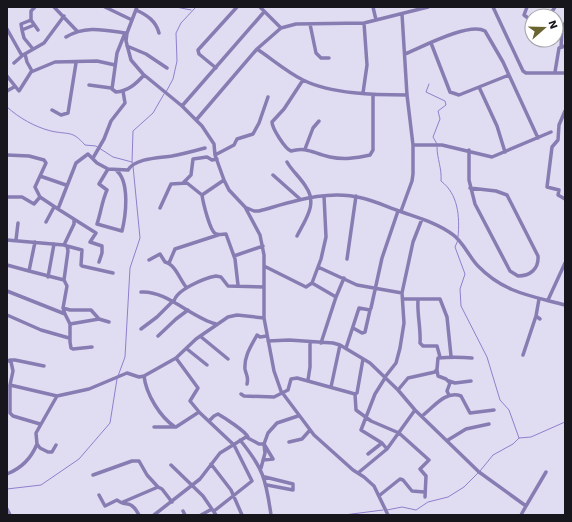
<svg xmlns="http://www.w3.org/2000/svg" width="572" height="522" font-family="'Work Sans',sans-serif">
<rect width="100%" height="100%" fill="#e0ddf2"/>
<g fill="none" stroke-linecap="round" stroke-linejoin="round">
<path stroke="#907fcc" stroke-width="1" d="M176 7 191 10
M429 84 426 92 445 101 446 105 438 111 440 119 433 137 437 144
M166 92 173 79 177 61 176 33 181 23 196 7
M7 107C19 118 35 127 51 131 69 135 72 130 85 145L96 146 113 157 132 162
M437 147C437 159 442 168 441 181 458 194 460 216 458 237
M132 163 133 131 153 113 164 94
M458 240 455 247 465 274 460 289 461 306 487 357 500 400 509 410 519 438
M118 376 125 357 130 268 140 238 133 166
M480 471 493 455 513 444 519 438 531 437 565 422
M7 489 41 485 79 459 110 423 117 379
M387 510 402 507 416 510 428 502 448 497 464 487 478 473
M344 515 383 510"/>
<path stroke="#887db2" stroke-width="3.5" d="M35 7 31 11V20L38 30
M54 7 77 31
M105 7 132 20
M137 7 127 33 126 41 131 60 143 74 182 106 202 126 214 144 215 155 224 180 229 190 245 207 260 235 264 255V318L274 371 281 391 314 435 353 470 364 477 374 486 388 515
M260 7 281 28
M373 7 376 20
M493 7 523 71 526 73H565
M527 7 524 15 532 21
M136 10C147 15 156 21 159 33
M549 16 555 7
M310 24 316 53 321 58H329
M7 29 21 54 23 55
M22 30 21 24 31 20
M125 33 117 53 112 89 116 92C128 91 136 84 144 75
M66 37C85 25 105 30 126 33
M431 43 450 92 459 95 509 75
M127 46 146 54 167 68
M561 47 562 30 565 23
M33 49 24 38 22 30 34 25
M257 49C272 59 287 72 303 80 331 94 376 95 407 95
M25 54 27 62 32 71
M405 54C422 47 469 22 485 31L503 62 538 138
M14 63 23 55 44 43 64 16
M216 68 199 54 198 50 237 7
M555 72 559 48 565 46
M7 76 19 91 31 72 55 62 97 61 115 65
M303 80 284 109 272 122C272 128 285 149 291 151 307 146 314 154 330 157 344 160 356 158 370 155L373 150V95
M89 85 111 88
M479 87 497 126 505 152
M7 91 14 87
M363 93 367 65 364 23
M182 106 264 12
M52 110 61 115 68 113 76 63
M565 111 559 125 558 140 552 147 547 187 559 190 558 195 565 199
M197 119 257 49 281 28 296 24 364 23 428 7
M413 145H442L492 157 551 132
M305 149 313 128 319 121
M469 150V180L475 204 510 271 518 276C530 276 539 269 538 256L507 195 496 191 470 188
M7 155 29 156 44 160 46 163 35 187 40 197 34 204 22 197H7
M215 155 234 145 237 139 253 134 259 123 268 97
M93 158 104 139 111 121 125 103 123 91
M287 162C292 171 301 178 306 187 318 204 305 220 297 236
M108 169 128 170C135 158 159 158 172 156 183 154 194 151 205 148
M273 175 300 199
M40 176 66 185
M183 183 191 175 193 159 207 157 212 160 217 159
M202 195C203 202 210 232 216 234 219 235 223 234 226 234L235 259 238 285
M324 196 326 237 321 259 312 283 336 297
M40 197 58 209
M160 208 171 184 187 183 202 195 224 180
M247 208 254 211H259C292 202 327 189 362 198 376 201 389 208 402 212 419 218 437 223 452 234 463 241 469 257 478 266 504 293 532 296 565 305
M401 211 412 181 413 174V145L407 95 402 14
M46 222 54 207
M7 240 64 245 74 224V220
M16 240 18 223
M35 242 29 271 64 280
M64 245 67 246 68 251 64 280 67 286 63 308 65 314 70 324V342L71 348 73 349 92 347
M67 246 82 250 81 265 82 266 113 273
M234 256 263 246
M347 259 356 196
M149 260 160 254 165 262C175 264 180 280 186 287
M99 262 102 253V246L90 242 96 233 58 209 76 163 88 154 97 163 108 169 99 184 107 190C102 201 101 212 97 224L122 231C126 215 130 181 116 170
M169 263 175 249 218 235
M7 265 29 271
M264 266 306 287 312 283
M318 267 357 285 402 293
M48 277 54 244
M7 291 65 314
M141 292C166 290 192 318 216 324
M403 299H440L447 317 451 356
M539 299 536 316 540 319
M418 300C417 315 421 328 420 343L423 346H437L440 357
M548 300 565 263
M174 302C175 290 205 278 216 276L221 277 228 286 264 287
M63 308 70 310H91L99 319 109 322
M7 315 41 330 69 338
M70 324 99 319
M353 328 362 333 365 332 370 310
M141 329 157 317 172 302
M158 336 176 319 188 310
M200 336 228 359
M268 341 289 340 333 343 340 345 370 363 398 390 415 410 387 449 358 473
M321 343 336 297 344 278
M346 348 359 308 370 310 371 308 382 258 398 211
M187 349 207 365
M523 355 536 316
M176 358 198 388 190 401 200 413
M363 359 357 393 355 394 356 410 371 421 399 433 429 460 420 469 426 476 425 497
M7 360 11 362 13 371 10 385 57 396
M10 360H15L44 366
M437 370 438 376 446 379 450 383 447 391 449 395
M144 376C146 394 160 417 175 427
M385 377 396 363 400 348 404 323 402 293 413 242 422 219
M385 378 375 394 361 430 382 443 387 449
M308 380 310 367V342
M449 381 455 383 471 381
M247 384C249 377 246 375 245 369 244 356 251 346 257 335L260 337 267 336
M10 385V413L13 416 40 424
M331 387 340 345
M398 390 408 378 435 372 437 369 438 358C449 357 461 357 472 358
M241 394 244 396 274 397 288 390 291 379 297 378 355 394
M415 410 479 472 526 506 521 515
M422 416C433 408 445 390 461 396L470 413 494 410
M209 421 214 416 218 414C225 418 245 431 248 437
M154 427H176L199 412 234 445 252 481 214 511
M240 440C263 468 266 479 271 515
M448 440 466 429 489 424
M289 442 302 439 310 430
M56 445 52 452H48L40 448 37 444 36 433 57 396 89 389 127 373 139 377 144 376 176 358 196 339 228 317 237 315 264 318
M368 454 382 443
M211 464 231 490 242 515
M171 465 203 496 216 515
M261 468 265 453 264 444 273 459 263 460
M7 474C22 468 31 459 37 444
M93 475 132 461H139L147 475 158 487
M265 477 293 484V490L267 485
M99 495 105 506 117 500C126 508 130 498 139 515
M380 495 400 479 403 480 412 491 424 492
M123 502 158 487 162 489 172 502
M526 506 546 472
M7 509 10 515
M183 511 185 515
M154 515 200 479 220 453 246 437 259 444H264L268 433 277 423 298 416
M201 515 212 509"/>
</g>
<rect width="572" height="522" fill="none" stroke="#17161d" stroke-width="16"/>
<g transform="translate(544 28) rotate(70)"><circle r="19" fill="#ffffff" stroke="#a2a2a5"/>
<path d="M0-3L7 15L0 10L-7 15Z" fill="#6a6431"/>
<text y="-6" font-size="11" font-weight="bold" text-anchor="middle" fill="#17161d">N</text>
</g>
</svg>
